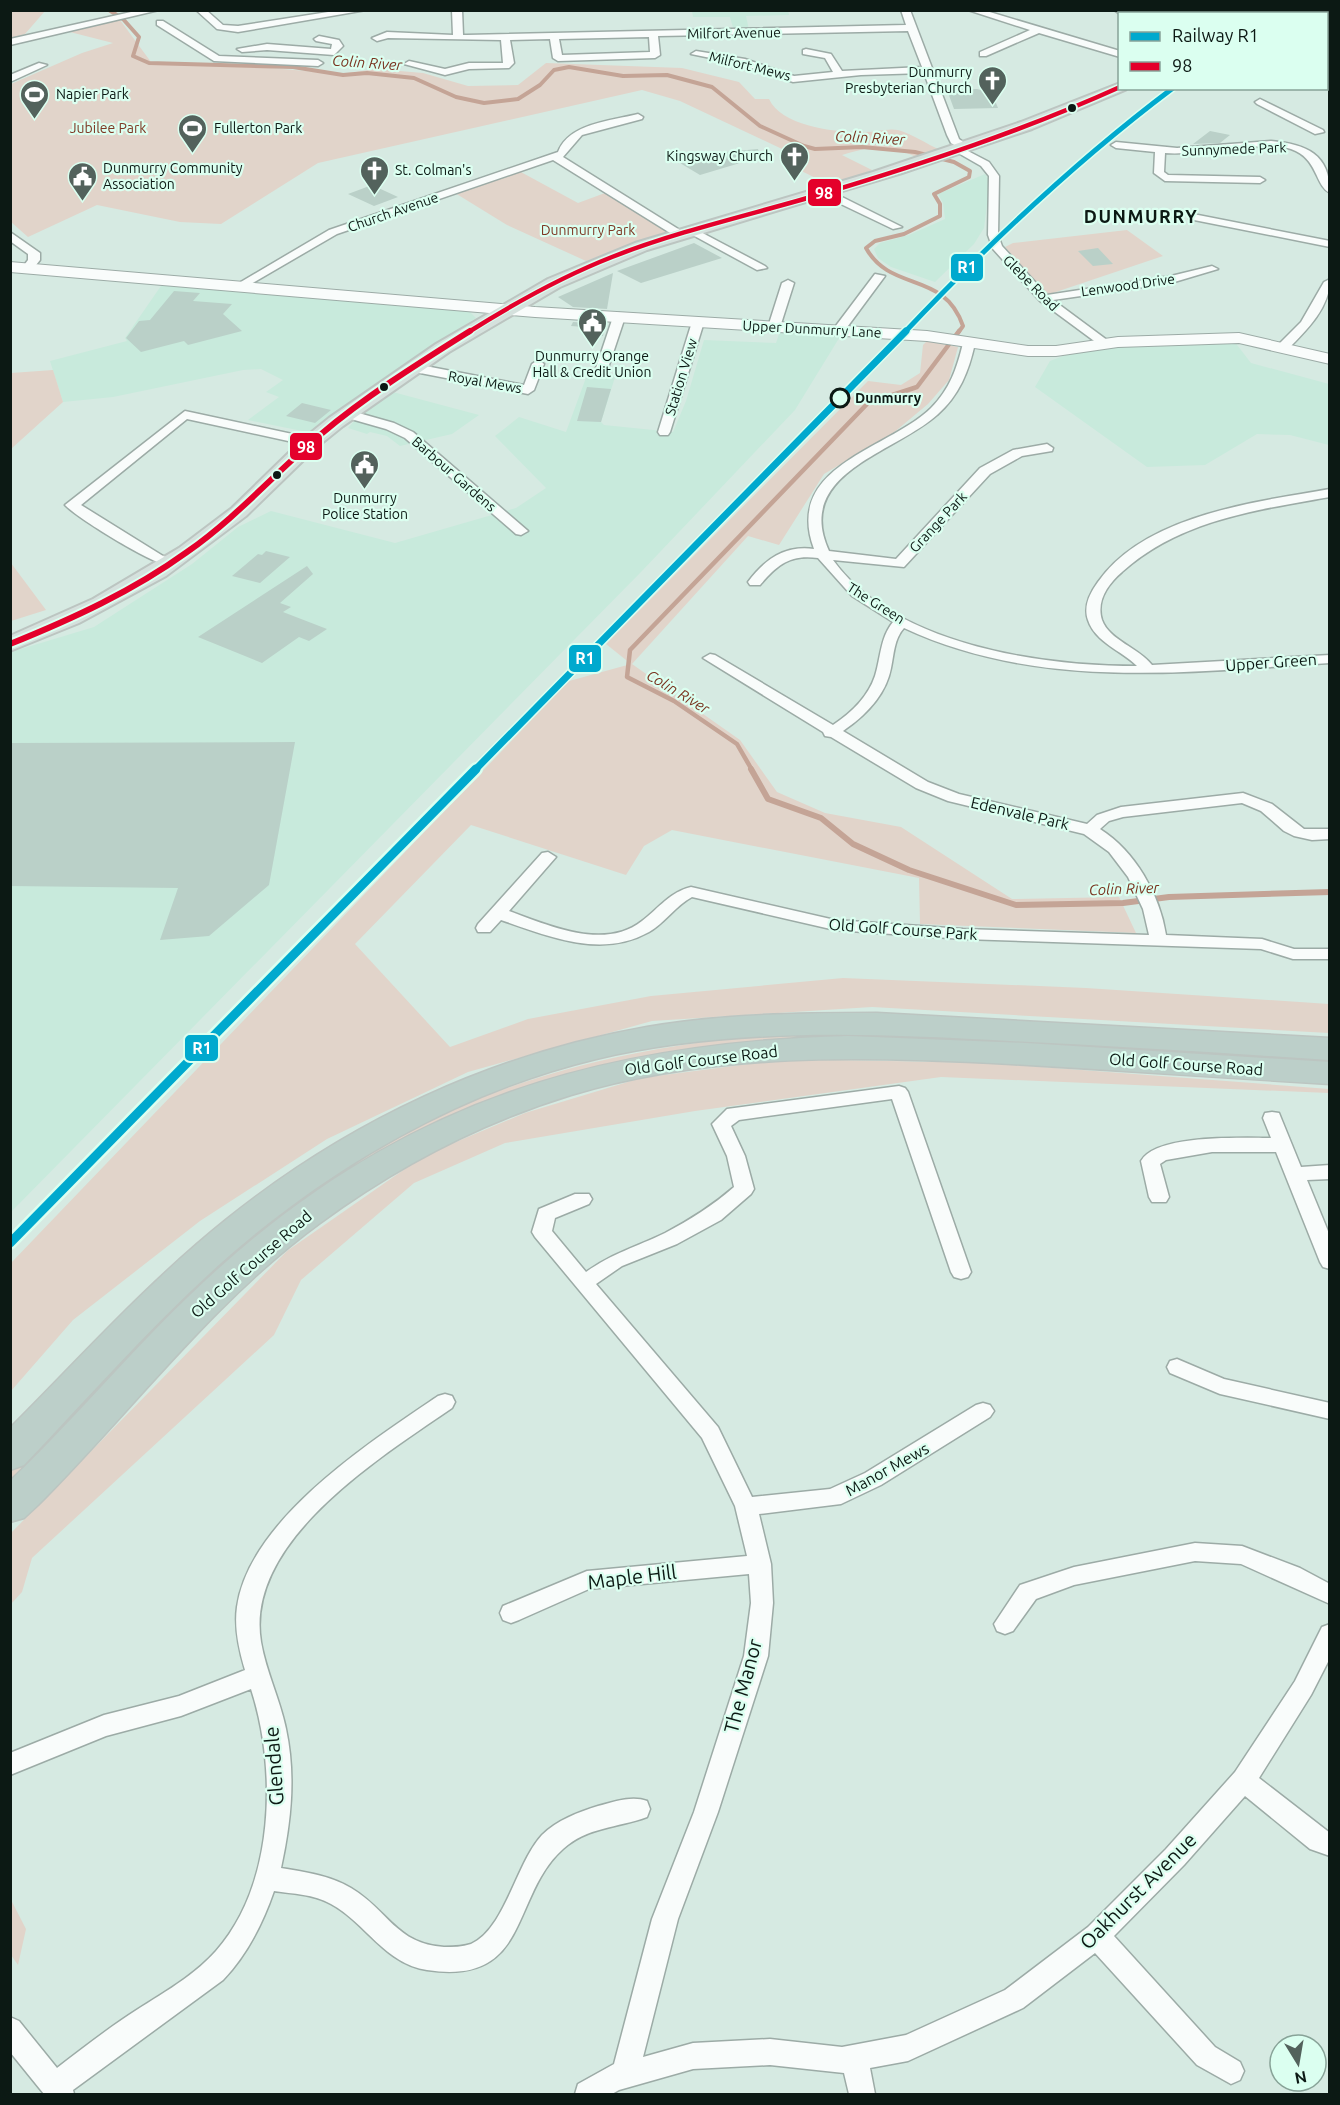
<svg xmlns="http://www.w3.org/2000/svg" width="1340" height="2105" font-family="Ubuntu,sans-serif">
<rect width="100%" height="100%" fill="#d6eae2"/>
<path fill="#c8eadc" d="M788 10 789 15 746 16 749 30 734 31 730 17H693L692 11Z
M985 174 989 180V189L984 228 974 244 935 282 891 267 878 258 874 249 880 243 909 235 945 219 943 203 938 194Z
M163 283 467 309 476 318 401 366 403 368 312 433 248 420 279 397 266 392 283 380 261 369 243 370 113 397 63 402 50 361 127 341 125 338Z
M780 331 841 335 795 410 641 572 11 1212V652L94 627 192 564 238 527 271 511 395 543 516 508 546 488 495 436 519 417 566 432 587 375 615 377 601 422 604 425 673 432 686 401 704 340 776 343Z
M1234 341 1251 363 1329 384V445L1290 435 1257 434 1205 465 1147 467 1035 387 1050 361 1071 353 1105 345Z
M389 391 479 415 452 434 400 446 387 436 370 432 367 434 348 428 364 410Z"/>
<path fill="#e1d4ca" d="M10 11 11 10 45 11 25 34 11 38Z
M120 20 151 62 193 66H249L340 74 376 69 423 73 468 86 518 85 546 63 682 68 739 82 755 99H769C782 127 838 133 866 132 876 132 888 128 898 130 912 134 927 144 940 150L916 157C885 143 874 146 842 155L872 170 832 186 781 161 797 156 680 101 642 90 318 163 221 224 180 222 97 205 28 237 11 222V84L82 53 113 43 66 31Z
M519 171 578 203 605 193 669 233 586 261 507 225 455 193Z
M1127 230 1163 256 1047 295 1005 247 1013 243Z
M927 341 958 347 949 380 928 404 892 434 824 474 779 545 748 536 632 664 740 740 777 792 825 813 901 827 1012 899 1119 897 1136 933 920 924 919 878 672 830 644 846 626 875 471 825 355 944 450 1047 528 1019 651 996 843 978 1086 988 1329 1004V1033L872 1007 652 1021 468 1072 327 1139 200 1221 73 1320 11 1391V1263L569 681 631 664 606 644 868 381 901 385 920 373 923 345Z
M53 370 63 402 11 449V373Z
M10 563H11L46 610 11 621Z
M895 1035 1329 1060V1069L772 1045 486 1104 168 1319 11 1481 10 1473C98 1379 187 1282 288 1203 303 1191 320 1182 336 1172 465 1088 603 1051 755 1036 801 1032 849 1036 895 1035Z
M788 1059 991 1063 1329 1089V1093L941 1077 695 1111 505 1143 414 1183 301 1280 274 1335 32 1558 22 1592 11 1604V1533L287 1251 425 1155 525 1113 641 1078Z
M10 1898 26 1929 18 1965 11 1955Z"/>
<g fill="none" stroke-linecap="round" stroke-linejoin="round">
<path stroke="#c4a496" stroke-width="4" d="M109 10 123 19 139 37 133 56 149 63 293 67 343 75 367 73 414 78 456 97 484 103 518 99 540 85 554 70 569 67 623 76 667 75 712 87 760 126 804 146 815 149 862 147 915 152 954 162 970 171 969 177 934 194 940 204V216L904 234 875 241 866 248C891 293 944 270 963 326L958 333"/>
<path stroke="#c4a496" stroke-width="4.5" d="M752 770 737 744 674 701 627 677 630 650 868 403 917 387 959 331"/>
<path stroke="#c4a496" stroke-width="6" d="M751 769 768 799 821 818 853 844 909 870 1016 905 1123 903 1169 897 1330 892"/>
</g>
<path fill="#bad0c8" d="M977 89 992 93 998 108 954 109 947 90Z
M1210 131 1230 135 1220 143 1193 144Z
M758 149 760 157 700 175 680 163 715 153Z
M372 185 398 197 374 206 348 194Z
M694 243 722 258 641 283 617 271Z
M1098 248 1113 264 1093 266 1078 251Z
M613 273 607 309 573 307 558 297Z
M174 291 200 293 193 301 232 304 223 314 242 331 188 345 184 341 141 352 126 338 139 321 150 320Z
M573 322 605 324 603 336 582 335 585 327 571 326Z
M587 387 611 389 601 422 577 421Z
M302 403 331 410 315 423 286 416Z
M266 551 290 557 260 583 232 576 258 554 262 555Z
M307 566 313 574 280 603 291 607 283 612 327 629 309 641 299 637 262 663 198 637Z
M295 742 269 885 209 936 160 940 178 888 10 886V743Z"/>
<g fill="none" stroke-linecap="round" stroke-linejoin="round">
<defs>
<path id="street" d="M140 10H159L10 45V39Z
M196 10H206L223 25 238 26 341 10H366L238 32 217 29Z
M452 10H462L463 35H467L906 25 901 10H910L959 139 970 147 966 150 989 162 999 176 998 235 1002 246 1047 295 1171 276 1212 266 1218 269 1171 283 1053 300 1111 343 1101 346 1040 301 993 249 988 235 989 176 981 166 953 150 958 147 951 143 947 135 924 73 861 75 793 82 740 64 691 54 696 51 745 59 794 76 833 72 825 58 803 54V50L806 49 831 54 842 71 922 67 908 31 658 36 660 55 655 58 558 61 553 58 550 39 510 40 514 63 509 68 469 69 445 75 404 64 409 61 445 69 469 63H503L501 40 388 38 377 41 372 38 387 32 453 35ZM649 37 650 52 562 55 559 39Z
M968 10H983L1120 51V57L1039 33 986 56H980V52L1030 30Z
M1114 10H1128L1134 14H1120Z
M1174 11 1178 12 1179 14H1170Z
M157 21H163L219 56 318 60 323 63 318 66 214 61 157 25Z
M319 36 339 40 343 46 334 55 267 50 242 52 237 49 267 44 331 49 332 44 316 41 314 39Z
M39 63 47 65 10 82V75Z
M1260 99 1323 130 1324 132 1315 134 1257 104 1255 102Z
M638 114 643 117 642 119 582 135 563 157 683 232V236H675L553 160 337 234 244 288 234 286 329 230 558 152C569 123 611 121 638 114Z
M1271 141C1306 144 1330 154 1330 193 1315 186 1318 158 1291 149 1264 140 1199 156 1165 153L1164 172 1168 175 1260 177 1265 180 1260 183 1165 181 1154 173 1155 152 1116 148 1111 145 1116 142 1177 148Z
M822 191H830L902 227 893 229 822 195Z
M1193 214 1330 241V247L1189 219V215Z
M693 228 765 266 767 268 757 270 689 233V229Z
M10 232 40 253V260L32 270 22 268 28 260V254L10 241Z
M875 274 885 276 842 334H834L832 331Z
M1330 279C1330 307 1308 329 1288 349H1280V343L1301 322 1324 282Z
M788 280 794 283 780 327 770 329 768 327 782 283Z
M619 313 625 317 608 368 598 371 596 368 613 317Z
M698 318 704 322 670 432 668 435H660L658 432 692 322Z
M969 339 975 343C969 371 959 396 937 415 895 453 793 473 829 551L896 559 980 468 1013 450 1047 444 1053 448 1052 451 1022 456 990 474 904 567 833 560C894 645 1040 666 1137 666 1122 651 1095 642 1088 620 1083 606 1090 593 1098 582 1145 515 1255 502 1330 489V497C1256 510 1180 520 1122 572 1108 584 1096 601 1102 620 1109 640 1139 648 1152 665L1330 655V663C1186 672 1039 691 904 628 894 639 894 654 891 668 886 695 865 716 843 731L928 782 959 794 1087 824 1097 815 1121 807 1243 793 1272 804 1304 829H1330V839L1312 840 1294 836 1284 831 1261 811 1242 803 1123 817 1109 821 1100 829C1135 851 1160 895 1166 935L1262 939 1294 949H1330V959H1293L1261 949 963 939 835 930 692 897C675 906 665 923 649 932 601 959 548 936 501 920L490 932H478L476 928 478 924 542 853 548 852 556 857 509 911C548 925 604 951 642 921 659 908 670 892 691 887L835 920 963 929 1149 935 1143 909 1128 877 1109 852 1084 834 948 801 916 788 831 737 825 736 823 732 703 658 710 654 715 655 833 725C851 713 868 697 875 676 881 657 880 638 893 622L852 596 818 558C790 554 777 565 760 585H750L748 582C765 559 785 545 814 549 783 465 888 450 931 408 950 389 957 368 963 343Z
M538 360 544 364 534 390 528 394 415 372 409 368 415 364 524 385 532 364Z
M348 410 394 423 413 432 528 531 521 535 516 534 405 438 386 429 344 417V411Z
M185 411 311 438 317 442 311 446 187 419 81 505 163 556 177 561V567C162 571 77 518 65 505Z
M899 1086 905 1088 908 1092 971 1272 968 1277 961 1279 954 1277 951 1272 892 1099 739 1120 731 1126 745 1156 754 1189 751 1194 721 1220 677 1244 622 1266 596 1284 718 1427 752 1497 830 1489 865 1473 976 1405 983 1403 990 1405 994 1411 990 1417 881 1485 841 1504 759 1514 771 1564 773 1603 768 1656 718 1812 678 1919 643 2057 693 2043 770 2039 842 2047 906 2035 1005 1990 1088 1927 1166 1849 1235 1772 1295 1681 1322 1627 1330 1624V1658L1311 1695 1259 1778 1330 1833V1856L1310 1849 1245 1796 1184 1865 1114 1936 1215 2047 1240 2062 1244 2071 1240 2080 1231 2084 1197 2065 1095 1953 1023 2008 908 2061 870 2068 875 2094H849L844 2073 770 2065 693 2069 619 2090 612 2094H575L578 2084 614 2064 652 1919 694 1812 744 1656 751 1603 749 1574 589 1589 519 1620 511 1623 503 1620 500 1613 503 1606 587 1571 747 1556 735 1506 702 1438 535 1237 532 1232 539 1209 575 1194H589L592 1199 589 1204 555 1218 552 1231 586 1272C613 1253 636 1247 665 1233 690 1220 712 1206 734 1187L727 1156 712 1124 727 1109Z
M1272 1112 1279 1113 1281 1118 1301 1167 1330 1165V1179L1307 1180 1330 1236V1269L1323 1267 1320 1262 1276 1152H1212L1166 1160 1160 1164 1169 1197 1166 1202H1152L1149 1197 1141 1161C1156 1134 1242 1138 1271 1138L1263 1118 1265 1113Z
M1177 1359 1224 1379 1330 1403V1419L1220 1394 1170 1373 1167 1367 1170 1361Z
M445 1394 452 1396 455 1402 452 1408C381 1457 244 1541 261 1642 266 1672 280 1699 286 1729 296 1776 291 1822 281 1868 305 1872 329 1875 351 1888 388 1910 396 1944 444 1947 453 1947 462 1947 471 1944 505 1929 516 1863 542 1835 557 1820 579 1812 598 1806 613 1802 632 1795 647 1801L650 1809 647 1817C617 1828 587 1827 563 1849 510 1896 531 1986 427 1970 385 1964 366 1923 331 1904 314 1894 293 1894 274 1891 263 1923 247 1955 223 1980L73 2090 74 2094H44L10 2052V2017L19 2021 57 2068C79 2051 101 2034 123 2019 155 1997 190 1980 216 1951 275 1884 277 1769 251 1689L181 1716 106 1736 10 1775V1753L104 1715 179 1696 245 1670C239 1650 234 1628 237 1607 249 1520 370 1442 438 1396Z
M1195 1543 1242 1546 1300 1568 1330 1584V1604L1241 1564 1195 1561 1074 1585 1036 1599 1013 1631 1005 1634 997 1631 994 1624 1020 1585 1074 1567Z"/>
<path id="secondary" d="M10 262 535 307 927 331 1028 346H1056L1118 337 1239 333 1330 354V364L1239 343 1118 347 1056 356H1028L927 341 535 317 10 272Z"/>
<path id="primary" d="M1244 10 1242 14H1227L1229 10Z
M1120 83V88H1127L1125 90 1032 129 902 173 647 250 560 287 449 352 343 426 317 447 246 516 166 576 79 623 10 651V636L93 599 179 548 232 508 303 439 329 418 436 344 548 279 635 243 873 172 1021 122Z"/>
<path id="highway" d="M877 1013 1330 1038V1060C1223 1053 1116 1046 1010 1041 872 1033 731 1027 596 1059 485 1086 382 1139 290 1207 190 1280 109 1376 24 1465L10 1470V1428C81 1357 148 1282 227 1219 349 1121 492 1054 647 1027 722 1014 800 1013 877 1013Z
M848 1036 1026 1043 1330 1062V1084C1223 1078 1117 1070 1011 1064 863 1056 714 1052 571 1095 480 1123 396 1167 320 1223 212 1302 132 1411 38 1505L24 1518 10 1522V1481C82 1412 144 1335 218 1269 404 1101 601 1043 848 1036Z"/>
</defs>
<use href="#street" stroke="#9caba6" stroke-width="3"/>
<use href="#secondary" stroke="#9caba6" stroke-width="2"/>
<use href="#primary" stroke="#bcc5c1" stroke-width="4"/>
<use href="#highway" stroke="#bcc5c1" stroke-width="3"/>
<use href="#street" fill="#f9fcfb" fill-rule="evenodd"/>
<use href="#secondary" fill="#f9fcfb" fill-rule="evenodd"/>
<use href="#primary" fill="#d5e1dd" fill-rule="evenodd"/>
<use href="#highway" fill="#bccfc9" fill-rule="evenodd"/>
<defs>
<path id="bus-1-far1" d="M467 333C513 304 561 277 612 257 681 230 754 214 825 193 925 163 1025 130 1120 87"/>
<path id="bus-1" d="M10 644C72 619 133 591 187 552 236 518 275 473 320 435 366 396 419 363 470 331"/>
</defs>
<use href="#bus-1-far1" stroke="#dbfff0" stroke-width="7"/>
<use href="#bus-1" stroke="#dbfff0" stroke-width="10"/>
<use href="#bus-1-far1" stroke="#e4002b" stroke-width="4.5"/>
<use href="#bus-1" stroke="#e4002b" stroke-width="6"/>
<defs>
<path id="rail-1-far2" d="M904 333C988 244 1076 161 1173 88"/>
<path id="rail-1-far1" d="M475 770 906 331"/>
<path id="rail-1" d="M10 1243 476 769"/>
</defs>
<use href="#rail-1-far2" stroke="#dbfff0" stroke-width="8"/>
<use href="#rail-1-far1" stroke="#dbfff0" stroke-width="10"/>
<use href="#rail-1" stroke="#dbfff0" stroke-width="14"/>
<use href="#rail-1-far2" stroke="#00a9ce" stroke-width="5"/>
<use href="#rail-1-far1" stroke="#00a9ce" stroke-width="7"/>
<use href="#rail-1" stroke="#00a9ce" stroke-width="9"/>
</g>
<defs>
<symbol id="church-pin" viewBox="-11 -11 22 30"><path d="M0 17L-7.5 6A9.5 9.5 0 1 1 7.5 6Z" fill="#53625c" stroke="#dbfff0"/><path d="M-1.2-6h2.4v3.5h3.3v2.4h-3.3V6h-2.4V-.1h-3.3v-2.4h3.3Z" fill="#fff"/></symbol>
<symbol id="stadium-pin" viewBox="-11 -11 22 30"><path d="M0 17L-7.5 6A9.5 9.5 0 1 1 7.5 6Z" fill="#53625c" stroke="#dbfff0"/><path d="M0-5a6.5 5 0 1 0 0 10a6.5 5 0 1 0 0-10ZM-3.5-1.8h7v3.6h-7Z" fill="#fff"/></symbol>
<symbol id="civic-pin" viewBox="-11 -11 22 30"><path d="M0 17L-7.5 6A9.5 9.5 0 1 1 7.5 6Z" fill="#53625c" stroke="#dbfff0"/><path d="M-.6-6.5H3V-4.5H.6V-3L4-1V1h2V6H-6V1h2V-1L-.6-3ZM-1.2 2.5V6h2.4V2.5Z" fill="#fff"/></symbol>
</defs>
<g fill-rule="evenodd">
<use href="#church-pin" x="976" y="64" width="33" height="45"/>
<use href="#stadium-pin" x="18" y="78" width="33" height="45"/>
<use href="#stadium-pin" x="176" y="112" width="33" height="45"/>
<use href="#church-pin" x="778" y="140" width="33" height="45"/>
<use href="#church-pin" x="358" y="154" width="33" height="45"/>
<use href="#civic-pin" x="66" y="160" width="33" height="45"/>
<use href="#civic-pin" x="576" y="306" width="33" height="45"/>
<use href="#civic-pin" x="348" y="448" width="33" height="45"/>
</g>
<g fill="#0c1914" stroke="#dbfff0" stroke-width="2">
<circle cx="1072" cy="108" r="5"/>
<circle cx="384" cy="387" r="5"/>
<circle cx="277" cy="475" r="5"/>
</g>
<circle fill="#dbfff0" stroke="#0c1914" stroke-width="3" cx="840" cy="398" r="9"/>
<g text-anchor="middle" stroke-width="4.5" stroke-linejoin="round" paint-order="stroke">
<g font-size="14" fill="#0c1914" stroke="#dbfff0">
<text transform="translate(734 33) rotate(-1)" y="5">Milfort Avenue</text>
<text transform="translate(750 66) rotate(14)" y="5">Milfort Mews</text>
<text transform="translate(1234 149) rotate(-2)" y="5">Sunnymede Park</text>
<text transform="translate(393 212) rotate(-19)" y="5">Church Avenue</text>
<text transform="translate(1031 283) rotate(45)" y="5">Glebe Road</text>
<text transform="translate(1128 285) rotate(-8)" y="5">Lenwood Drive</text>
<text transform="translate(812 329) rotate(3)" y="5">Upper Dunmurry Lane</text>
<text transform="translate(681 377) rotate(-73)" y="5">Station View</text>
<text transform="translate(485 382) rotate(10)" y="5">Royal Mews</text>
<text transform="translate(454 474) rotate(41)" y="5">Barbour Gardens</text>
<text transform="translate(938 522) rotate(-47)" y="5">Grange Park</text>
<text transform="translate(876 603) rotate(32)" y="5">The Green</text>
</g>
<g font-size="14" fill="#0c1914" stroke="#dbfff0" text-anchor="start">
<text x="972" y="77" text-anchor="end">Dunmurry<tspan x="972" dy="16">Presbyterian Church</tspan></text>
<text x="56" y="99">Napier Park</text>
<text x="214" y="133">Fullerton Park</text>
<text x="773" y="161" text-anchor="end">Kingsway Church</text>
<text x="103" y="173">Dunmurry Community<tspan x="103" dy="16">Association</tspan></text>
<text x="395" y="175">St. Colman's</text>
<text x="592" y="361" text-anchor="middle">Dunmurry Orange<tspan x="592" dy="16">Hall &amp; Credit Union</tspan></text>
<text x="365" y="503" text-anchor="middle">Dunmurry<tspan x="365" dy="16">Police Station</tspan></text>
</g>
<g font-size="14" fill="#7d3723" stroke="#dbfff0">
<text x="108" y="133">Jubilee Park</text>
<text x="588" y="235">Dunmurry Park</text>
</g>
<g font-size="14" font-weight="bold" fill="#0c1914" stroke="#dbfff0" text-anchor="start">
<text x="855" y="403">Dunmurry</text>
</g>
<g font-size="15" font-style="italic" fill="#7a3420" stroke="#dbfff0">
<text transform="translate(367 63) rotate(4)" y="5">Colin River</text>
<text transform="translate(870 138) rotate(3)" y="5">Colin River</text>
<text transform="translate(678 692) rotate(31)" y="5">Colin River</text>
<text transform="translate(1124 889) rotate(-2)" y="5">Colin River</text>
</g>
<g font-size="16" fill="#0c1914" stroke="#dbfff0">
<text transform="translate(1271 662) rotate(-4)" y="6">Upper Green</text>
<text transform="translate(1020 813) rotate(13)" y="6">Edenvale Park</text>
<text transform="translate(903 929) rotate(4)" y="6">Old Golf Course Park</text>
<text transform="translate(701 1060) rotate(-7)" y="6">Old Golf Course Road</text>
<text transform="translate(1186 1064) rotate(4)" y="6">Old Golf Course Road</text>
<text transform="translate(251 1264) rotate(-41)" y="6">Old Golf Course Road</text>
<text transform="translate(887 1469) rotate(-29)" y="6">Manor Mews</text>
</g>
<g font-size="18" font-weight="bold" letter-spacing="1.5" fill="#0c1914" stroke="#dbfff0">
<text x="1141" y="223">DUNMURRY</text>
</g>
<g font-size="20" fill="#0c1914" stroke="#dbfff0">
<text transform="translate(632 1577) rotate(-7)" y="7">Maple Hill</text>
<text transform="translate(743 1686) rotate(-75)" y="7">The Manor</text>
<text transform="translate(274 1766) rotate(-94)" y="7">Glendale</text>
<text transform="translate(1138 1891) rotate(-45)" y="7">Oakhurst Avenue</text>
</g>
</g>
<g stroke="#dbfff0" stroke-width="2">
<rect x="807" y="178" width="35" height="29" rx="6" fill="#e4002b"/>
<rect x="950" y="253" width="34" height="29" rx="6" fill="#00a9ce"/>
<rect x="289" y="432" width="34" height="29" rx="6" fill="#e4002b"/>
<rect x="568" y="644" width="34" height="29" rx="6" fill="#00a9ce"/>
<rect x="184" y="1034" width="35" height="28" rx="6" fill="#00a9ce"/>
</g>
<g font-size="16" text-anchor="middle" font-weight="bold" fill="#fff">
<text x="824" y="199">98</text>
<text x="967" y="273">R1</text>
<text x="306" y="453">98</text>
<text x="585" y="664">R1</text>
<text x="202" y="1054">R1</text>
</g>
<rect width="1340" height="2105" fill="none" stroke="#0c1914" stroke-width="24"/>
<rect x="1118" y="12" width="210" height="78" fill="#dbfff0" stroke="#88a398" stroke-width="1.5"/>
<rect x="1130" y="32" width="30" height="9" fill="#00a9ce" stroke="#88a398" stroke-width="1.5"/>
<text x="1172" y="42" font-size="18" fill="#0c1914">Railway R1</text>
<rect x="1130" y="62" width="30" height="9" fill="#e4002b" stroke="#88a398" stroke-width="1.5"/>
<text x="1172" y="72" font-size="18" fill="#0c1914">98</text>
<g transform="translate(1298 2063) rotate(169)"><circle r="28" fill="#dbfff0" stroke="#88a398" stroke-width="1.5"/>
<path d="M0-4.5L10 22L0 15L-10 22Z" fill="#53625c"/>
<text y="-9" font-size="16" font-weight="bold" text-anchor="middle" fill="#0c1914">N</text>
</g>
</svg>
